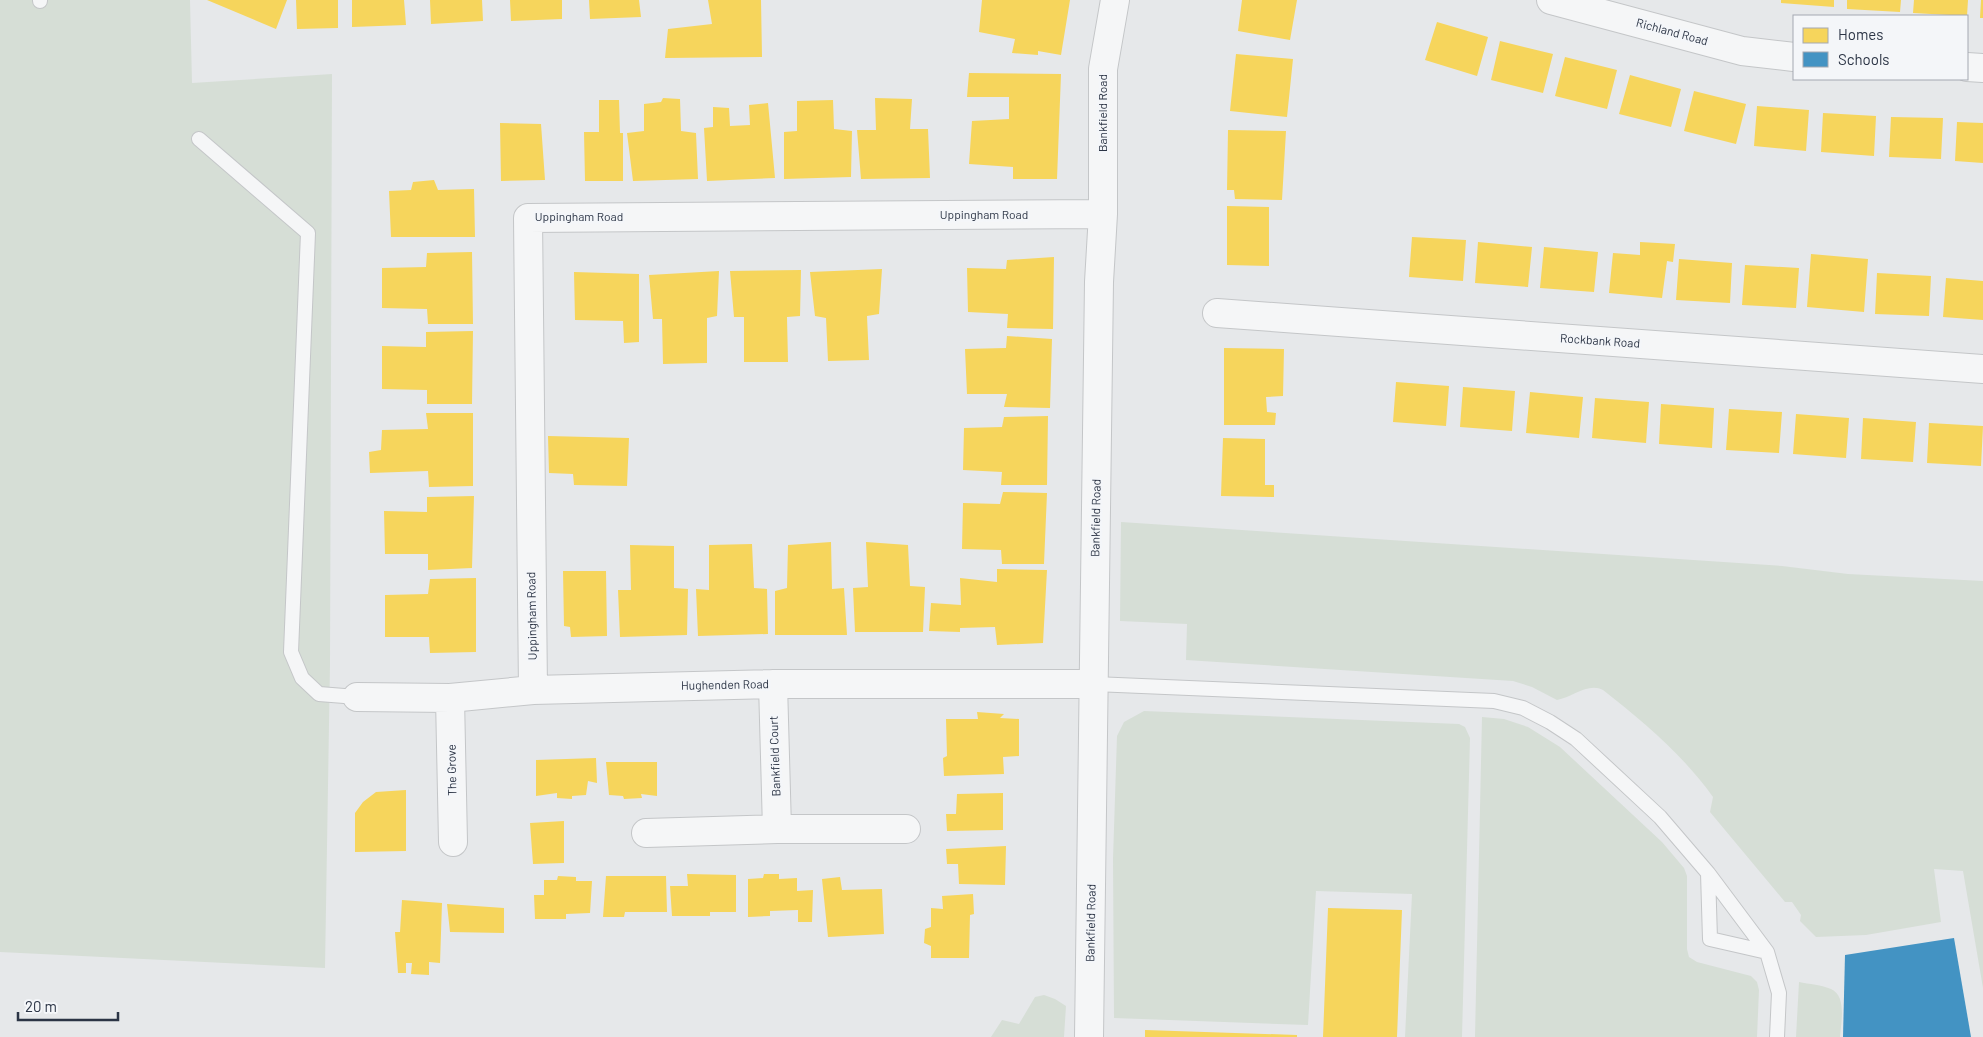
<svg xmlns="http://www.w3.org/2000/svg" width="1983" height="1037" font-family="Barlow,sans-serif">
<rect width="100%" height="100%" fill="#e6e8ea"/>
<path fill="#d6ded6" d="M0 0H190L192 83 332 74 330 664 325 968 0 952Z
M1121 522 1782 566 1848 574 1983 581V988L1963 871 1934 869 1941 922 1866 935 1816 937 1800 921 1801 915 1792 902H1785L1710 812 1713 797C1683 755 1644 722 1603 690 1589 682 1572 697 1557 700L1532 687 1513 681 1186 660 1187 624 1120 621Z
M1144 711 1459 724 1465 727 1470 738 1462 1037H1405L1412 894 1316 891 1308 1025 1114 1018 1113 859 1117 736 1124 722Z
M1482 717 1504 719 1528 727 1560 747 1662 842 1684 868 1687 876V949L1689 957 1697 962 1751 976 1757 982 1759 990 1757 1037H1475Z
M1799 982C1809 984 1822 985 1831 989 1847 996 1841 1023 1840 1037H1796Z
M1044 995 1055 999 1066 1006 1064 1037H991L1002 1020 1019 1024 1035 997Z"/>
<path fill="#f6d55c" d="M207 0H287L276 29Z
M296 0H338V28L297 29Z
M352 0H404L406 25 352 27Z
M430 0H482L483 21 431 24Z
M510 0H562V19L511 21Z
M589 0H639L641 17 590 19Z
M708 0H761L762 57 665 58 668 29 712 24Z
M982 0H1070L1061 55 1038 51V55L1012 53 1015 39 979 32Z
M1242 0H1297L1290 40 1238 31Z
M1781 0H1834V7L1781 3Z
M1847 0H1901L1900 12 1847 9Z
M1914 0H1968L1967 16 1913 13Z
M1981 0H1983V18H1980Z
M1437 22 1488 37 1477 76 1425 60Z
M1500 41 1553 54 1543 93 1491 80Z
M1236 54 1293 59 1287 117 1230 111Z
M1565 57 1617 70 1607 109 1555 96Z
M969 73 1061 74 1057 179H1013V167L969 164 972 121 1009 119V97H967Z
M1630 75 1681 89 1671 127 1619 114Z
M1694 91 1746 104 1736 144 1684 131Z
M663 98 680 99 681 131 696 133 698 179 633 181 627 133 644 131V104L661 102Z
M875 98 912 99 910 129H928L930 178 861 179 857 130H876Z
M599 100H619L620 133H623V181H585L584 132H599Z
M833 100 834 129 852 131 851 177 784 179V132L797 131V101Z
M768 103 775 178 707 181 704 128 713 127V107L729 108 730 126 750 125 749 105Z
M1757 106 1809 110 1806 151 1754 146Z
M1823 113 1876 116 1874 156 1821 152Z
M1891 117 1943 118 1941 159 1889 157Z
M1957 122 1983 123V163L1955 161Z
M500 123 541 124 545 180 501 181Z
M1228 130 1286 131 1282 200 1235 199 1234 190H1227Z
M434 180 438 190 474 189 475 237H391L389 191 411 190 413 182Z
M1227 206 1269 207V266L1227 265Z
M1412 237 1466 240 1463 281 1409 277Z
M1478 242 1532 247 1528 287 1475 283Z
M1640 242 1675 244 1673 262 1667 261 1662 298 1609 293 1613 253 1640 255Z
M1544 247 1598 252 1594 292 1540 288Z
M472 252 473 324H428L427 309 382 308V268L426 267 427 253Z
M1811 254 1868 259 1864 312 1807 307Z
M1054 257 1053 329 1007 328 1008 314 968 312 967 268 1006 269 1007 260Z
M1679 259 1732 263 1730 303 1676 300Z
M1745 265 1799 268 1796 308 1742 305Z
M882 269 879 314 867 316 869 360 828 361 826 318 815 316 810 272Z
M801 270 800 316 787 317 788 362H744V317H734L730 271Z
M719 271 717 316 707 318V363L663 364 662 319H653L649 275Z
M574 272 639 274V342L624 343 623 321 575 320Z
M1877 273 1931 276 1929 316 1875 314Z
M1946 278 1983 281V320L1943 317Z
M473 331 472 404H427V390L382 389V346L426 347V332Z
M1007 336 1052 339 1050 408 1004 407 1007 394H967L965 349 1006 348Z
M1224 348 1284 349 1283 396 1266 397 1267 412 1276 413 1275 425H1224Z
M1396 382 1449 386 1446 426 1393 422Z
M1463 387 1515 391 1512 431 1460 427Z
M1530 392 1583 397 1579 438 1526 433Z
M1595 398 1649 402 1646 443 1592 438Z
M1661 404 1714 408 1712 448 1659 444Z
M1729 409 1782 412 1779 453 1726 450Z
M426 413H473V486L429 487 428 471 370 473 369 452 381 450 382 430 428 429Z
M1796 414 1849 418 1846 458 1793 454Z
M1048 416 1047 485H1001L1002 472 963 470 964 428 1002 427 1004 417Z
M1863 418 1916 422 1913 462 1861 459Z
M1929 423 1983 426 1981 466 1927 463Z
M548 436 629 438 627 486 574 485 573 474 549 473Z
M1223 438 1265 439V485H1274V497L1221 496Z
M1003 492 1047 493 1044 564H1002L1001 550 962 549 963 503 1000 504Z
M474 496 472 568 428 570V554H385L384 511 427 512V497Z
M831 542 832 589 844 588 847 635H775V591L787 588 788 545Z
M866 542 908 545 910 586 925 587 923 632H855L853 588 868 587Z
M752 544 754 588 767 589 768 634 698 636 696 589 709 590V545Z
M630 545 674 546V588L688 589 687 635 620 637 618 590H631Z
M997 569 1047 570 1043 643 997 645 995 627 960 628V632L929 631 931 603 961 605 960 578 997 582Z
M563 571H606L607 636 571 637 570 627 564 626Z
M476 578V652L430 653 429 637H385V595L428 594 430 579Z
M977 712 1004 714 1000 718 1019 719V756L1003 757 1004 774 944 776 943 758 947 756 946 719H978Z
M596 758 597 783 588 781 586 795 572 796V799L557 798V793L536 796V760Z
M606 762H657V796L641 794 642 798 624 799 623 796 609 795Z
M406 790V851L355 852V813L363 802 376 792Z
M1003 793V830L947 831 946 814H956L957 794Z
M564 821V863L533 864 530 823Z
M1006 846 1005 885 959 884 958 864H947L946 849Z
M687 874 736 875V912H710V916H672L670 886H688Z
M764 874H779V879L797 878V891L813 890 812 922H798V910L770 911V916L748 917V879L763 878Z
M558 876 576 877V881H592L590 913 566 914V919H535L534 895H544V880H557Z
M606 876H666L667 912H625L624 917H603Z
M840 877 842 890 882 889 884 934 828 937 822 879Z
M973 894 974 914 970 915 969 958H931V946L924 943 925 929 931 927V908L943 909 942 896Z
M402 900 442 903 440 963 429 962V975L411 974 412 963H406V973H398L395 932H400Z
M447 904 504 908V933L450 932Z
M1328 908 1402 910 1397 1037H1323Z
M1145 1030 1297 1035V1037H1145Z"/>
<path fill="#4393c3" d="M1954 938 1971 1037H1843L1845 955Z"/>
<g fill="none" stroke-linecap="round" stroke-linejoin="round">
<defs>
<path id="lane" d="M40 0V1
M199 139 308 233 291 652 302 678 319 694 357 697
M1094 684 1494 701 1523 708 1550 722 1576 739 1660 817 1708 873 1767 952 1710 939 1708 873
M1767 952 1779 993 1777 1037"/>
<path id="street" d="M1551 0 1742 51 1794 57
M1967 67 1983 68
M1217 313 1983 369
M773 684 777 829
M533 690 528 218 1103 214
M357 697 450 698 533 690 773 684H1094
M450 698 453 842
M646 833 777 829H906
M1089 1037 1099 282 1103 214V69L1115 0"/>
</defs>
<use href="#lane" stroke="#c4c6c8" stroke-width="16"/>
<use href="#street" stroke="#c4c6c8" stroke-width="30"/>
<use href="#lane" stroke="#f5f6f7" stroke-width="14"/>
<use href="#street" stroke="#f5f6f7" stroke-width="28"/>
</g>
<g text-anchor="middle" stroke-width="5" stroke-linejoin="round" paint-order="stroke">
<g font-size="12" fill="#2b3445" stroke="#f4f6f9">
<text transform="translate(1672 32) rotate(15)" y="4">Richland Road</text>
<text transform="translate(1103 113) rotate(-90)" y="4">Bankfield Road</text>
<text x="984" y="219">Uppingham Road</text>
<text x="579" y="221">Uppingham Road</text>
<text transform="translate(1600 341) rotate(4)" y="4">Rockbank Road</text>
<text transform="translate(1096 518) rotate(-89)" y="4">Bankfield Road</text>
<text transform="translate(532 616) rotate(-91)" y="4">Uppingham Road</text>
<text transform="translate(725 685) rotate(-1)" y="4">Hughenden Road</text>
<text transform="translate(775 756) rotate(-92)" y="4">Bankfield Court</text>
<text transform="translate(452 770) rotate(-91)" y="4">The Grove</text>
<text transform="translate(1091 923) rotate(-89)" y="4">Bankfield Road</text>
</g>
</g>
<rect x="1793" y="15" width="175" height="65" fill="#f4f6f9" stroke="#a4a8b1"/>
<rect x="1803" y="28" width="25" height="15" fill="#f6d55c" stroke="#a4a8b1"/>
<text x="1838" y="40" font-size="15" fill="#2b3445">Homes</text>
<rect x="1803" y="52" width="25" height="15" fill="#4393c3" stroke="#a4a8b1"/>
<text x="1838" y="65" font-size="15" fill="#2b3445">Schools</text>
<path d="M18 1012v8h100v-8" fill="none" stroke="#2b3445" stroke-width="2.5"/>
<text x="25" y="1012" font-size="15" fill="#2b3445" stroke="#f4f6f9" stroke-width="4" paint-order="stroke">20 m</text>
</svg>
